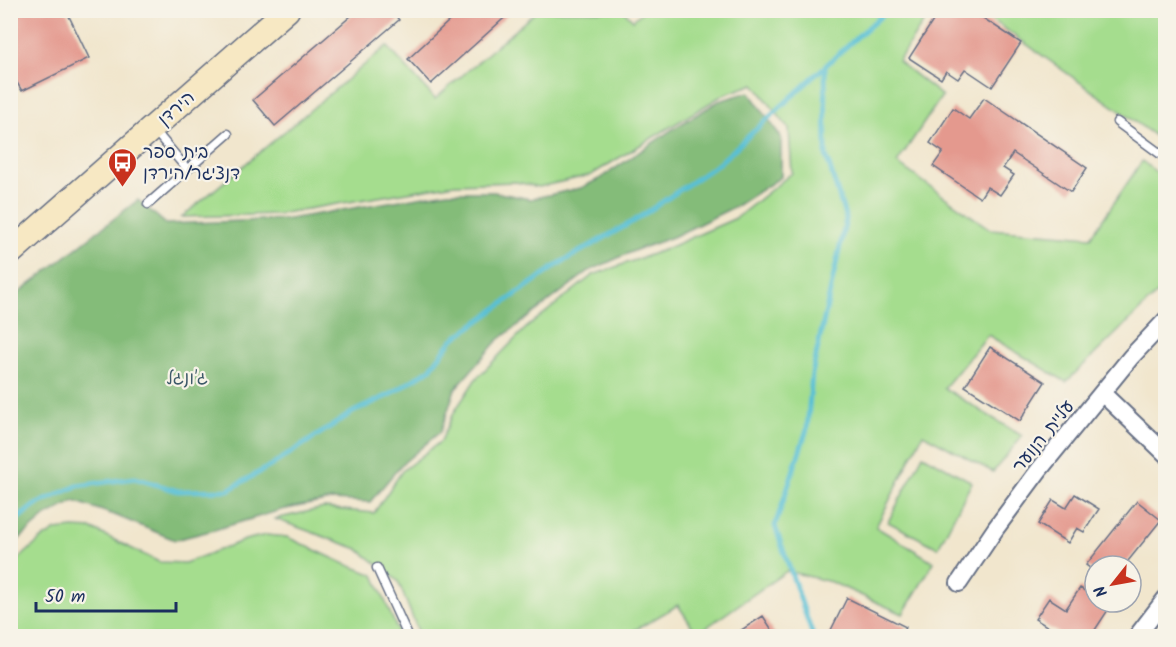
<svg xmlns="http://www.w3.org/2000/svg" width="1176" height="647" font-family="Kalam,'Playpen Sans Hebrew',sans-serif">
<rect width="100%" height="100%" fill="#f7f3e8"/>
<filter id="ink" filterUnits="userSpaceOnUse"><feTurbulence type="fractalNoise" baseFrequency=".0167" numOctaves="2"/><feDisplacementMap in="SourceGraphic" scale="12" xChannelSelector="R" yChannelSelector="G"/><feConvolveMatrix kernelMatrix="1 2 1 2 8 2 1 2 1" color-interpolation-filters="sRGB"/></filter>
<filter id="wash" filterUnits="userSpaceOnUse"><feTurbulence type="fractalNoise" baseFrequency=".008" numOctaves="4" result="noise"/><feDisplacementMap in="SourceGraphic" scale="24" xChannelSelector="R" yChannelSelector="G"/><feGaussianBlur stdDeviation="1.35" result="paint"/><feColorMatrix in="noise" values="0 0 0 0 0 0 0 0 0 0 0 0 0 0 0 0 0 1.4 0 .05"/><feComposite in="paint" operator="in"/></filter>
<g filter="url(#wash)">
<rect width="100%" height="100%" fill="#f1e6cd"/>
<path fill="#a5dd8e" stroke="#608676" stroke-width="1.5" d="M644 10 931 11 898 61 942 96 897 163 990 229 1091 237 1142 161 1165 179V286L1066 382 988 335 944 388 1022 436 993 472 923 434 876 527 934 562 903 614 831 582 787 571 697 634 678 605 625 636H420L398 581 358 549 275 519 324 508 374 513 402 471 441 441 453 414 475 380 526 328 593 275 661 251 736 218 792 173 789 129 754 84 723 95 591 175 539 187 516 182 455 184 278 214 182 217 387 46 435 99 537 11H624L633 20Z
M980 11H1165V143Z
M923 455 972 482 938 548 888 522Z
M73 528 92 529 159 562 185 563 245 540 266 535 287 537 343 563 374 575 400 636H11V566L40 540 56 530Z"/>
<path fill="#84bc79" stroke="#50766c" stroke-width="1.5" d="M749 92 781 137V177L738 205 673 237 636 250 589 271 497 341 455 389 441 431 401 465 370 502 331 500 281 510 214 530 175 540 117 516 74 501 46 516 11 546V299L138 200 166 224 289 219 448 192H494L530 199 581 188 601 178 673 129 719 101Z"/>
<g fill="none" stroke-linecap="round" stroke-linejoin="round">
<path stroke="#58c0d5" stroke-width="5" d="M10 525 35 505 77 486 135 478 178 491 228 490 272 465 353 412 391 394 430 369 452 340 560 263 637 219 718 164 858 36 888 10
M813 636 775 526 807 429 812 374 846 219 826 155 825 68"/>
</g>
<g id="blocks">
<path fill="#e4998e" d="M21 10H66L89 58 22 91 16 81 10 84V16Z
M358 10H391L399 20 275 126 253 100Z
M461 10H513L431 84 408 59Z
M940 10H971L1021 43 992 87 965 69 958 79 946 71 941 79 909 58Z
M984 98 1087 168 1071 192 1013 153 1003 168 1014 175 1000 195 987 187 980 198 933 166 943 152 930 143 953 108 969 119Z
M990 347 1045 382 1020 421 965 386Z
M1075 494 1099 509 1084 532 1077 528 1068 543 1038 524 1053 500 1066 508Z
M1137 501 1161 520 1124 566H1095V572L1086 565Z
M1080 588 1095 597V602H1102L1110 607 1091 636H1063L1035 619 1049 598 1066 609Z
M847 598 906 627 902 636H828Z
M763 616 776 636H732Z"/>
</g>
</g>
<g filter="url(#ink)">
<use href="#blocks" fill-opacity="0" stroke="#666f85" stroke-width="1.5"/>
<g fill="none" stroke-linecap="round" stroke-linejoin="round">
<defs>
<path id="lane" d="M1117 122 1166 158
M155 131 187 169
M148 204 228 134
M377 568 408 636"/>
<path id="street" d="M1102 393 1166 454
M959 583 996 528 1039 470 1131 357 1166 320
M1137 636 1166 598"/>
<path id="secondary" d="M10 253 287 10"/>
</defs>
<use href="#lane" stroke="#666f85" stroke-width="11"/>
<use href="#street" stroke="#666f85" stroke-width="20"/>
<use href="#secondary" stroke="#666f85" stroke-width="27"/>
<use href="#lane" stroke="#fff" stroke-width="8"/>
<use href="#street" stroke="#fff" stroke-width="16"/>
<use href="#secondary" stroke="#f7e8c3" stroke-width="24"/>
</g>
</g>
<defs>
<symbol id="bus-pin" viewBox="-11 -11 22 30"><path d="M0 17L-7.5 6A9.5 9.5 0 1 1 7.5 6Z" fill="#c8321e" stroke="#f7f3e8"/><path d="M-5-6H5V4H4V6H2V4H-2V6H-4V4H-5ZM-3.5-4V0h7V-4ZM-3.5 1.2v1.5H-2V1.2ZM2 1.2v1.5H3.5V1.2Z" fill="#fff"/></symbol>
</defs>
<g fill-rule="evenodd">
<use href="#bus-pin" x="106" y="146" width="33" height="45"/>
</g>
<g text-anchor="middle" stroke-width="4.5" stroke-linejoin="round" paint-order="stroke">
<g font-size="18" fill="#1b2f5e" stroke="#f7f3e8">
<text transform="translate(176 108) rotate(-41)" y="6">הירדן</text>
<text transform="translate(1043 436) rotate(-51)" y="6">עליית הנוער</text>
</g>
<g font-size="18" fill="#1b2f5e" stroke="#f7f3e8" text-anchor="start">
<text x="143" y="158">בית ספר<tspan x="143" dy="21">דנציגר/הירדן</tspan></text>
</g>
<g font-size="18" fill="#3e5a6a" stroke="#f7f3e8">
<text x="187" y="384">ג'ונגל</text>
</g>
</g>
<rect width="1176" height="647" fill="none" stroke="#f7f3e8" stroke-width="36"/>
<g transform="translate(1113 584) rotate(239)"><circle r="28" fill="#f7f3e8" stroke="#9fa5b1" stroke-width="1.5"/>
<path d="M0-4.5L10 22L0 15L-10 22Z" fill="#c8321e"/>
<text y="-9" font-size="16" font-weight="bold" text-anchor="middle" fill="#1b2f5e">N</text>
</g>
<path d="M36 602v9h140v-9" fill="none" stroke="#1b2f5e" stroke-width="3"/>
<text x="45" y="602" font-size="18" fill="#1b2f5e" stroke="#f7f3e8" stroke-width="4.5" paint-order="stroke">50 m</text>
</svg>
